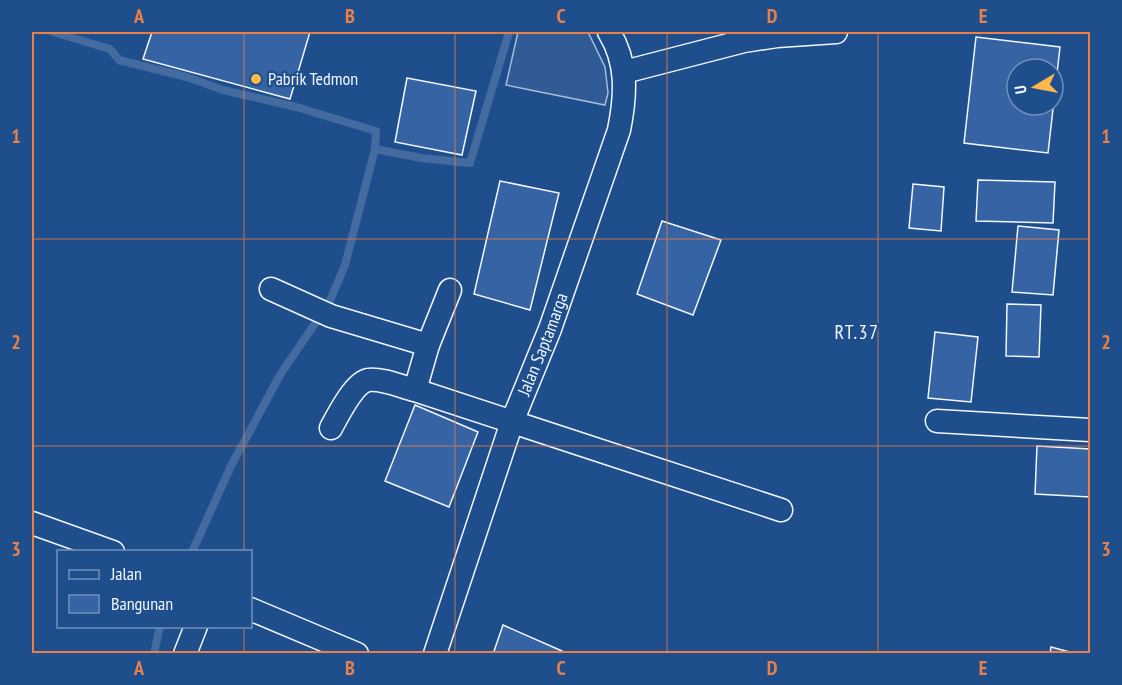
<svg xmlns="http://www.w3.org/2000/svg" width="1122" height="685" font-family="'PT Sans Narrow',sans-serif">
<rect width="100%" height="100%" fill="#1f4e8c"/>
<path fill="#305b95" stroke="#a8bbd7" stroke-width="1.5" d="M518 32H588L605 67 608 93 605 105 506 85Z"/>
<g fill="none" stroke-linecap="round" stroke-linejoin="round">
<path stroke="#446ba0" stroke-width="8" d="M53 32 110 49 119 60 187 77 223 90 296 107 376 131 375 149
M192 552 231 466 280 375 329 303 345 265 375 149 421 158 470 163 509 32
M154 654 160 626"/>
</g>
<path fill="#3563a3" stroke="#f2f6ff" stroke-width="1.5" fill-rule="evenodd" d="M152 32H310L290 99 143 59Z
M976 37 1060 47 1048 153 964 143ZM1017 69H1053V105H1017Z
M407 78 476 91 462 155 395 142Z
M978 180 1055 182 1053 223 976 221Z
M500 181 559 193 530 310 474 294Z
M913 184 944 187 941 231 909 228Z
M662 221 721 240 693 315 637 294Z
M1018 226 1059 230 1053 295 1012 292Z
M1007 304 1041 305 1039 357 1006 356Z
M935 332 978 337 971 402 928 398Z
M415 405 478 432 449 507 385 481Z
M1037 446 1090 449V497L1035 494Z
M503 625 562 651 561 654H493Z
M1051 647 1077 654H1050Z"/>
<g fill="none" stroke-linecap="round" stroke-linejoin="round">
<defs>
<g id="street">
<path d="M624 72 744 41 777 36 836 32"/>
<path d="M271 289 331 316 428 345"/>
<path d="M415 390 428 345 450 290"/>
<path d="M937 421 1090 430"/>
<path d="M331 428C338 415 354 383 368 380 382 378 402 387 415 390L781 510"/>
<path d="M32 523 113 552"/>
<path d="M250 609 357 654"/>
<path d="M185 654 196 626"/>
<path id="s1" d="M435 654 512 422 550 329 619 130C626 95 628 63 609 32"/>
</g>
</defs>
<use href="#street" stroke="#f2f6ff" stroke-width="25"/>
<use href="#street" stroke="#1f4e8c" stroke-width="22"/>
</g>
<path fill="none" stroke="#ea8049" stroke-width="1.5" stroke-opacity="0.55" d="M244 32V552M455 32V654M667 32V654M878 32V654M32 239H1090M32 446H1090M244 626V654"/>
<circle fill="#ffb74d" stroke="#1f4e8c" stroke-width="2" cx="256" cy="79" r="6"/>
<g text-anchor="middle" stroke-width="4.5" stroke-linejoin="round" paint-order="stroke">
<g font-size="18" fill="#f2f6ff" stroke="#1f4e8c" text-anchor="start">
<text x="268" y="85">Pabrik Tedmon</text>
</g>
<g font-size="18" fill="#f2f6ff" stroke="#1f4e8c">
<text dy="6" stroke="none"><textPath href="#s1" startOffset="328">Jalan Saptamarga</textPath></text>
</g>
<g font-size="20" letter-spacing="1.5" fill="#f2f6ff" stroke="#1f4e8c">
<text x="857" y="339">RT.37</text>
</g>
</g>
<rect width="1122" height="685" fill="none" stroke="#1f4e8c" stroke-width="66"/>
<rect x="57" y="550" width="195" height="78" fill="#1f4e8c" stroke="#7391ba" stroke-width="1.5"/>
<rect x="69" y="570" width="30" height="9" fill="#1f4e8c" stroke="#7391ba" stroke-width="1.5"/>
<text x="111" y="580" font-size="18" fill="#f2f6ff">Jalan</text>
<rect x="69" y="595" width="30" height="18" fill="#3563a3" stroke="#7391ba" stroke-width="1.5"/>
<text x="111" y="610" font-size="18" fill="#f2f6ff">Bangunan</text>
<g transform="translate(1035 87) rotate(260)"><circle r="28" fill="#1f4e8c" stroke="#7391ba" stroke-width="1.5"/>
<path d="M0-4.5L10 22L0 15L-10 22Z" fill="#ffb74d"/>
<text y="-9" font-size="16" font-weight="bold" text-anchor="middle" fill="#f2f6ff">U</text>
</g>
<rect x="33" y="33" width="1056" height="619" fill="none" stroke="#ea8049" stroke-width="2"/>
<g font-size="20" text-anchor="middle" font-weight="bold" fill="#ea8049">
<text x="139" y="23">A</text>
<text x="350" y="23">B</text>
<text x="561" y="23">C</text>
<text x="772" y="23">D</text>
<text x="983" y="23">E</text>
<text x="16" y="143">1</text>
<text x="1106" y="143">1</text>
<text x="16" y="349">2</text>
<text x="1106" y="349">2</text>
<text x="16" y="556">3</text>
<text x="1106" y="556">3</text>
<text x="139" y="675">A</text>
<text x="350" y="675">B</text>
<text x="561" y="675">C</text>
<text x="772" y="675">D</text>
<text x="983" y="675">E</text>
</g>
</svg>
